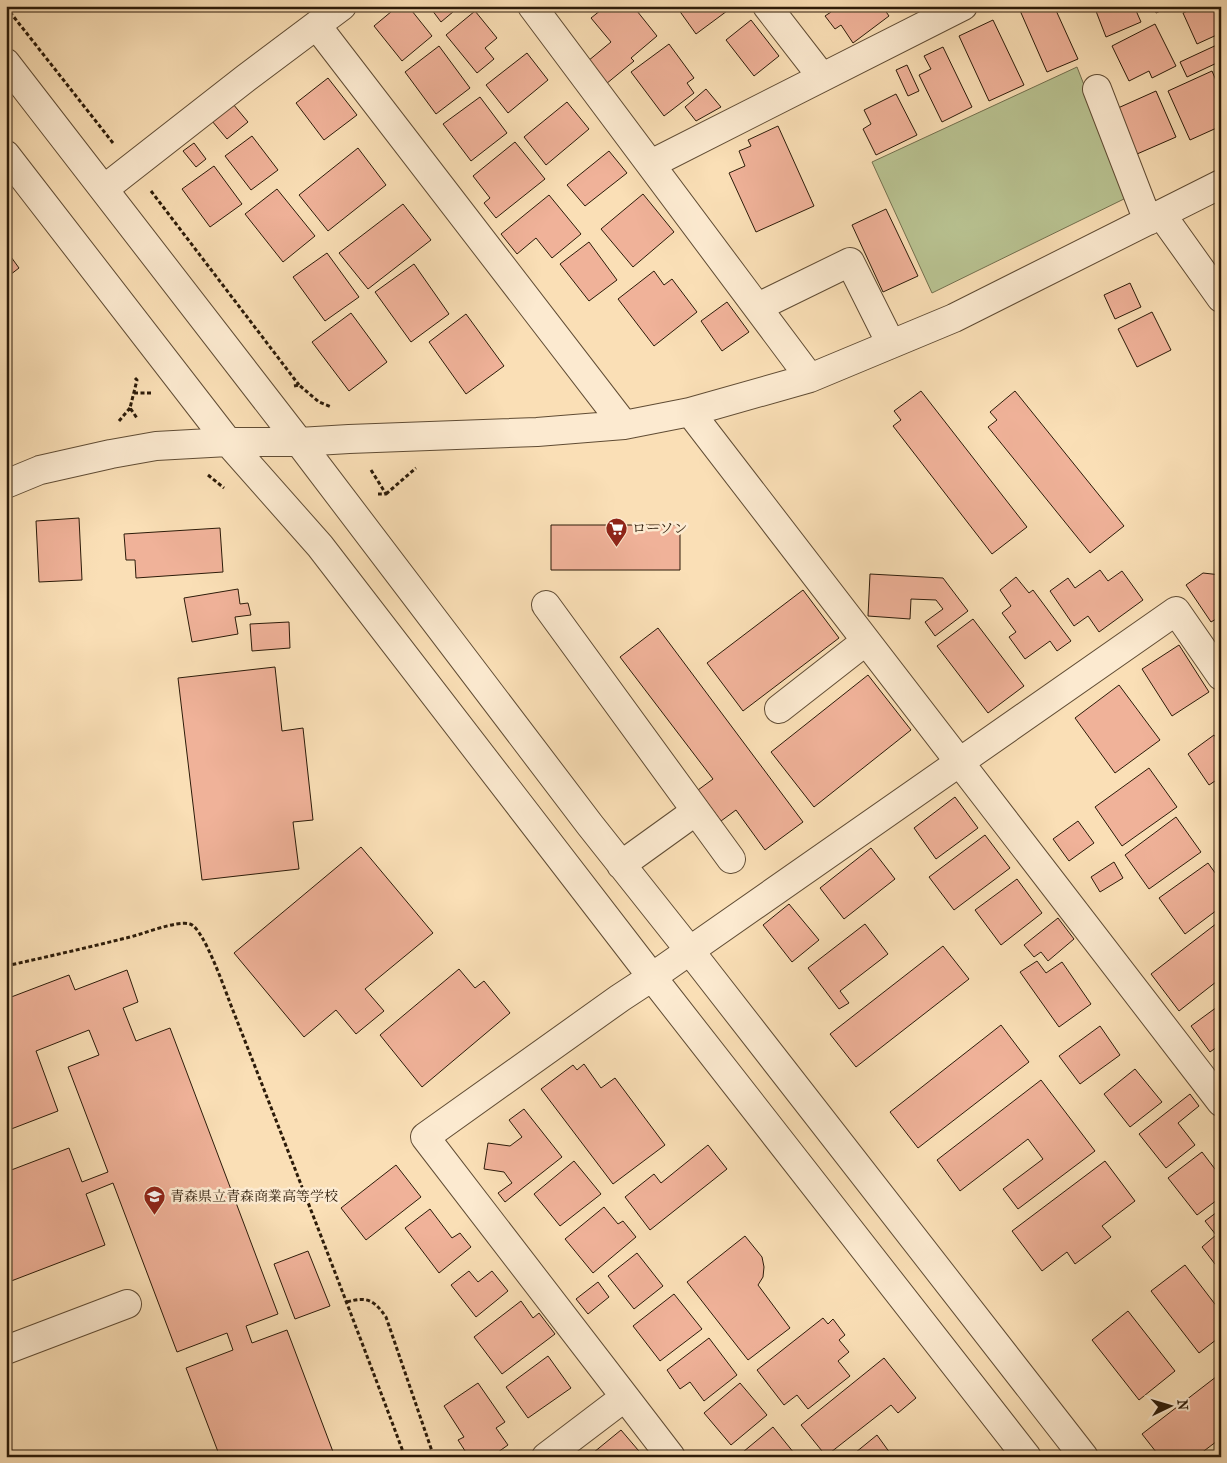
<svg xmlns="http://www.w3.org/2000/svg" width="1227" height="1463" font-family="'IM FELL French Canon','Noto Serif JP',serif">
<rect width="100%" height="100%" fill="#fadfb6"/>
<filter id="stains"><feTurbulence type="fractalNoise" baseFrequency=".004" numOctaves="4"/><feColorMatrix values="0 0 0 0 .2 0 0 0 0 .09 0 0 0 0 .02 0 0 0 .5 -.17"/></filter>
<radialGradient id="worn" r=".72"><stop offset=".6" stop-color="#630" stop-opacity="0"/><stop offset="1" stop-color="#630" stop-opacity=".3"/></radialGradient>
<path fill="#b9c392" stroke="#726f4e" d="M1077 67 1128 197 932 293 872 162Z"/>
<path fill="#f0b299" stroke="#2c1b09" d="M398 6H408L432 36 402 61 374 26Z
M429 6H460L441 22Z
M606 6H633L657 36 631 58 634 61 606 84 588 61 611 42 591 18Z
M676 6H723L727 11 696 34Z
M827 6H882L889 16 853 43 841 25 835 29 825 16 831 12Z
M1018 6H1054L1078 59 1047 72Z
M1094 6H1134L1141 22 1106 37Z
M1153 6H1172L1156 13Z
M1199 6H1221V33L1197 44 1183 13Z
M475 11 497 38 485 48 494 59 477 73 446 35Z
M751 20 779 56 754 76 726 40Z
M993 20 1024 85 989 101 959 36Z
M1155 24 1176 66 1152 78 1149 71 1129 81 1112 46Z
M1221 43V61L1187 77 1180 62Z
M669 44 694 78 687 83 694 93 664 116 631 72Z
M439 46 470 88 436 114 405 72Z
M943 47 972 107 942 122 919 75 931 69 924 56Z
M527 53 548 80 508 113 486 85Z
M907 65 919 91 908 96 896 70Z
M1212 71 1221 92V126L1190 140 1168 91Z
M328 78 357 115 324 140 296 103Z
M706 89 721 107 696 121 685 107Z
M1156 91 1176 137 1137 154 1118 108Z
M896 94 917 135 876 155 863 129 871 124 864 110Z
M480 97 507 133 471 161 443 124Z
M567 102 589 129 546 165 524 137Z
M233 104 248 122 227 139 212 121Z
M778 126 814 206 756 232 729 173 745 166 739 151 751 146 748 140Z
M252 136 278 170 251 190 225 156Z
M515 142 545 179 496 218 484 203 490 198 473 176Z
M194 143 206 159 196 167 183 151Z
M358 148 386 185 328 231 299 195Z
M609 151 627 173 585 206 567 185Z
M214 166 242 204 210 227 182 189Z
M277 189 315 236 283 262 245 214Z
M643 194 674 232 633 267 601 229Z
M549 195 581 234 552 258 536 238 517 254 501 234Z
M403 204 431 240 368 289 339 253Z
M886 209 918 276 883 292 852 225Z
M589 242 617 280 589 301 560 264Z
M6 250 19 268 6 278Z
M327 253 359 297 325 321 293 277Z
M414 264 449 314 411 342 375 292Z
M654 271 664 285 672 279 697 312 654 346 618 299Z
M1130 283 1141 307 1115 319 1104 295Z
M727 302 749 332 722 351 701 321Z
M1152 312 1171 350 1137 367 1118 329Z
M351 313 387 362 349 391 312 342Z
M466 314 504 366 466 394 429 342Z
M921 391 1027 527 992 554 893 426 901 420 894 411Z
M1015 391 1124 526 1090 553 988 427 997 420 990 412Z
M79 518 82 580 39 582 36 521Z
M551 525H680V570H551Z
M220 528 223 572 136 578 135 560H126L124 534Z
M1100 570 1108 581 1122 571 1143 600 1099 632 1088 616 1074 626 1050 591 1068 578 1075 588Z
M1203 573 1221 575V616L1211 622 1186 585Z
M870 574 943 578 968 611 935 636 925 622 943 609 936 600 911 599 910 619 868 616Z
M1016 577 1029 593 1033 590 1071 641 1057 651 1050 641 1025 659 1009 637 1016 632 1002 613 1011 606 1000 590Z
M238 589 240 604 248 603 251 615 235 617 238 634 192 642 184 598Z
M803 590 839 638 743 711 707 663Z
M973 619 1024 686 988 713 937 646Z
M289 622 290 648 252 651 250 624Z
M658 628 803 822 765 850 736 810 721 821 698 790 713 779 620 657Z
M1179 645 1209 692 1172 716 1142 669Z
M275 667 282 731 303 728 313 820 293 822 299 869 202 880 178 678Z
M868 675 911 730 814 807 771 752Z
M1119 685 1160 740 1115 773 1075 718Z
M1214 735 1221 744V777L1209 785 1188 754Z
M1149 768 1177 807 1122 846 1095 807Z
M955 797 978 828 936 859 914 828Z
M1176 817 1201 852 1149 889 1125 855Z
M1078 821 1094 843 1069 861 1053 839Z
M985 835 1010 868 954 910 929 877Z
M361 847 433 933 365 989 384 1011 356 1034 336 1010 304 1037 234 953Z
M871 848 895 879 844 919 820 888Z
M1114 862 1123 878 1100 892 1091 877Z
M1208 863 1221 881V907L1185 934 1159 898Z
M1017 879 1042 913 1001 945 975 910Z
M789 904 819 940 792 962 763 925Z
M1058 918 1074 939 1048 961 1041 952 1034 957 1024 945Z
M1221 920V978L1179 1011 1151 974Z
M865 924 888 954 840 991 849 1003 839 1009 808 968Z
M943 946 969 979 856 1067 830 1034Z
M1037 961 1046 973 1062 962 1091 1004 1059 1027 1020 972Z
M459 969 475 988 484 981 510 1013 422 1087 380 1035Z
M127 970 138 1002 123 1008 136 1041 170 1028 278 1314 246 1326 252 1343 287 1330 335 1457H220L186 1368 233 1350 227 1333 177 1352 113 1183 86 1194 105 1245 6 1283V1172L69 1148 82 1182 108 1172 68 1067 99 1055 89 1030 36 1051 58 1111 6 1131V999L69 975 75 990Z
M1217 1007 1221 1012V1044L1210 1052 1191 1026Z
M1001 1025 1029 1062 918 1148 890 1112Z
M1100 1026 1120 1055 1080 1084 1059 1056Z
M584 1064 601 1088 615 1078 665 1145 613 1184 541 1089 573 1065 577 1070Z
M1135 1069 1162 1102 1130 1127 1104 1094Z
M1041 1080 1095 1151 1018 1209 1003 1189 1043 1159 1028 1139 960 1191 937 1160Z
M1190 1094 1199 1106 1178 1123 1195 1145 1166 1168 1139 1134Z
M524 1109 562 1157 505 1202 498 1193 512 1183 504 1172 484 1169 488 1143 510 1146 522 1137 509 1120Z
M708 1145 727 1169 650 1230 625 1197 654 1174 661 1183Z
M1202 1152 1221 1177V1197L1197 1215 1168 1178Z
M574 1161 601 1194 560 1226 534 1194Z
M1105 1161 1135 1201 1102 1226 1111 1237 1075 1264 1067 1252 1042 1271 1012 1231Z
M396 1165 421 1197 366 1240 341 1208Z
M604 1207 618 1224 623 1221 636 1237 593 1273 565 1239Z
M430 1209 452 1238 460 1233 471 1247 439 1273 405 1228Z
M1221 1209V1266L1218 1268 1202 1247 1216 1235 1205 1221Z
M745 1236 762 1257 764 1267 763 1277 758 1285 790 1328 748 1360 687 1282Z
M308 1251 330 1306 295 1319 274 1264Z
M637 1253 663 1286 634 1309 608 1276Z
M1185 1265 1221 1312V1336L1199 1353 1151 1291Z
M469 1271 478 1282 492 1271 508 1291 476 1317 451 1285Z
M598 1282 609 1297 588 1314 576 1299Z
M674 1294 702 1329 660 1361 633 1326Z
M521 1301 533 1318 539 1313 555 1334 502 1374 474 1337Z
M1128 1311 1175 1371 1139 1400 1092 1340Z
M823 1318 828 1324 833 1319 845 1335 839 1340 849 1352 838 1361 850 1376 808 1409 797 1395 784 1405 757 1370Z
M709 1338 737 1375 704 1401 690 1382 680 1389 667 1370Z
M548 1356 571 1388 528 1418 506 1387Z
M884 1358 916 1398 898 1413 891 1405 826 1456 801 1425Z
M1221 1373V1438L1196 1457H1160L1142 1434Z
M478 1383 505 1422 496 1428 508 1445 491 1457H469L458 1440 464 1437 444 1406Z
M740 1383 767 1415 731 1445 704 1413Z
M773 1427 794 1453V1457H737Z
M621 1430 644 1457H588Z
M877 1435 890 1453 886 1457H850Z"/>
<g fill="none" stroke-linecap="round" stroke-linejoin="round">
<defs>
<path id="minor" d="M532 6 810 378
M767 6 822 77
M317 26 624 425
M6 63 299 442 590 825 690 951 1084 1457
M1097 89 1148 221
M6 155 228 442 320 546 652 977 1027 1457
M651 164 963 6
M104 189 246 78 342 6
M1161 214 1221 298
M758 307 850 262 891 344
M690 412 1221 1102
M6 484 40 470 111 454 156 446 228 442H299L349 439 537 432 624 425 690 412 810 378 954 318 1221 184
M546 605 731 859
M779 709 866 641
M621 865 696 811
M6 1350 127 1304
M625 1397 671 1457
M546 1457 625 1397 425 1137 620 998 652 977 1176 611 1221 676"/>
</defs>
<use href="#minor" stroke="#604c34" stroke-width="30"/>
<path stroke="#2c1b09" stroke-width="3" stroke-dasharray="4 2.5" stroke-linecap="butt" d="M6 7 113 143
M151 191 299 385
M135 378 137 380 130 408 137 418
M294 386 299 385 319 402 331 407
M134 393H151
M119 421 130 408
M371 470 386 494H378
M208 475 224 488
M386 494 416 468
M6 966C46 957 86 948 126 938 141 935 176 920 190 924 204 928 226 993 232 1008 291 1158 349 1307 405 1457
M347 1302C367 1296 374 1300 386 1317L434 1457"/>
<use href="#minor" stroke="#fcead0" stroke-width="28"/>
</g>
<defs>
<symbol id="supermarket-pin" viewBox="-11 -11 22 30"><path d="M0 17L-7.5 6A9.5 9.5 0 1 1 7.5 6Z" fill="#8f2418" stroke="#fcead0"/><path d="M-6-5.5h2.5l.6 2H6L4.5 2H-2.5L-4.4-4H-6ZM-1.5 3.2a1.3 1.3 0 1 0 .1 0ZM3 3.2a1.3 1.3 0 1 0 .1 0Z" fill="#fff"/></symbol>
<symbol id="school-pin" viewBox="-11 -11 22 30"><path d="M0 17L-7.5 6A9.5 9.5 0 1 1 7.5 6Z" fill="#8f2418" stroke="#fcead0"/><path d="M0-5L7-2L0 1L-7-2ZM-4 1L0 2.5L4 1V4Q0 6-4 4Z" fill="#fff"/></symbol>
</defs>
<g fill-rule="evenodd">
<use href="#supermarket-pin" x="604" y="516" width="25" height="34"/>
<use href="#school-pin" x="142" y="1184" width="25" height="34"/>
</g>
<g text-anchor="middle" stroke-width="5" stroke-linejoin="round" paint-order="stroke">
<g font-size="14" fill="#2c1b09" stroke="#fcead0" text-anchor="start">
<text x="632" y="533">ローソン</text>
<text x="170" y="1201">青森県立青森商業高等学校</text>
</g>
</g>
<rect width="1227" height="1463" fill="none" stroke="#fadfb6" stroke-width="25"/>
<rect x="8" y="8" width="1212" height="1448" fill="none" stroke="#2c1b09" stroke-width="2.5"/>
<rect x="12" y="12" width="1202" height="1438" fill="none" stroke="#2c1b09"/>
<g transform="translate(1170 1406) rotate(85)" stroke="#fcead0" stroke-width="4" paint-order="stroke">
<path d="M0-4L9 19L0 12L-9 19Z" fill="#2c1b09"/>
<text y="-8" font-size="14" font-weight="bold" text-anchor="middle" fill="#2c1b09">N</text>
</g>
<rect width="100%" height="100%" filter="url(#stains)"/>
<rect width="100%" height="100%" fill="url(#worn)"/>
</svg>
